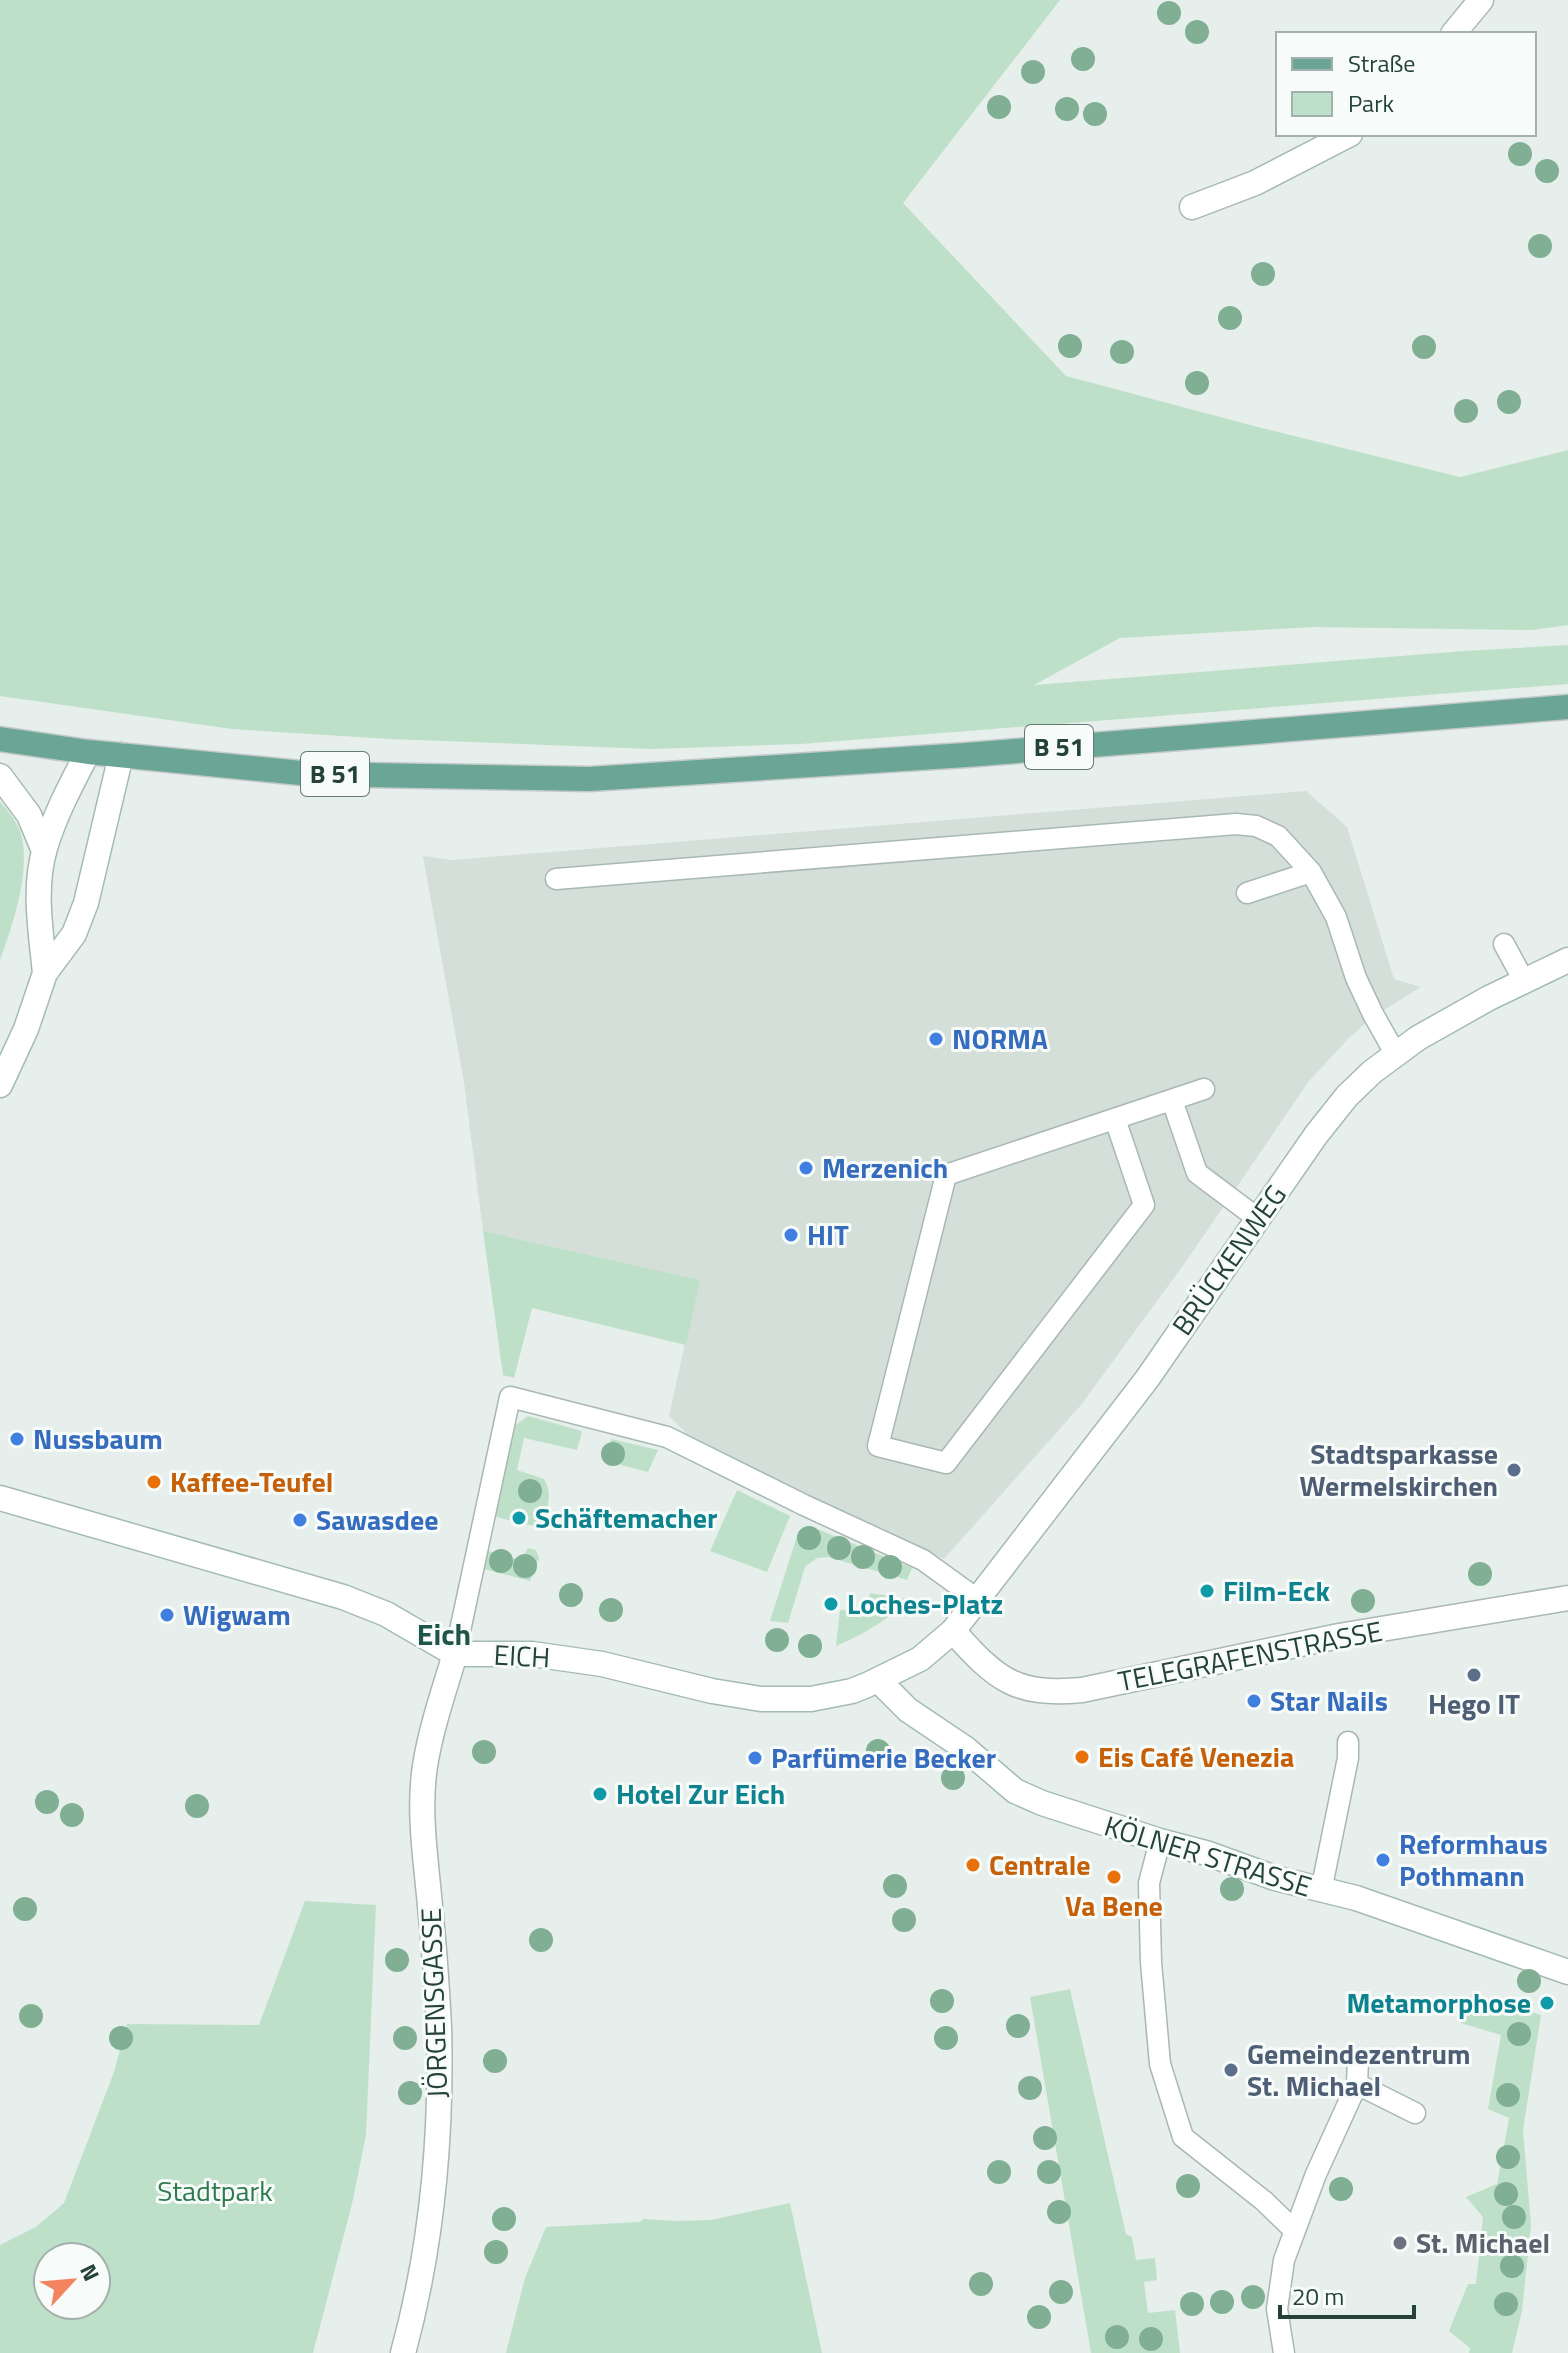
<svg xmlns="http://www.w3.org/2000/svg" width="1568" height="2353" font-family="'Titillium Web',sans-serif">
<rect width="100%" height="100%" fill="#e6efeb"/>
<path fill="#d4dfda" d="M1306 791 1347 827 1394 979 1421 987 1371 1018 1348 1039 1309 1081 1187 1260 1081 1405 944 1559 697 1444 669 1416 699 1280 483 1231 464 1082 423 856 452 860Z"/>
<path fill="#bfe0c8" fill-rule="evenodd" d="M0 0H1060L903 203 1066 376 1254 426 1460 477 1568 450V625L1532 630 1312 627 1120 638 1034 685 1464 651 1568 645V684L801 744 651 749 389 739 232 729 0 696Z
M0 802C8 811 18 823 21 834 31 872 13 924 0 960Z
M483 1231 700 1280 686 1345 532 1308 514 1378 503 1375Z
M528 1416 582 1431 577 1450 524 1438 517 1470 544 1479C554 1495 546 1511 542 1528L493 1516 513 1427Z
M611 1439 658 1450 648 1472 606 1461Z
M737 1490 790 1516 767 1572 710 1551Z
M810 1526 912 1568 907 1580 828 1557 817 1558 805 1567 788 1623 770 1621 798 1533 805 1527Z
M528 1548 536 1550 539 1558 530 1581 484 1569V1550L521 1560Z
M870 1593 908 1599C887 1621 864 1634 836 1646L840 1610 866 1612Z
M305 1901 376 1905 366 2135 352 2204 313 2353H0V2245L36 2227 64 2203 114 2072 127 2024 259 2025ZM48 2257H96V2305H48Z
M1070 1989 1126 2234 1132 2237 1136 2260 1155 2258 1157 2280 1144 2282 1148 2313 1175 2310 1180 2353H1091L1030 1997Z
M1472 1993 1541 2015 1523 2130 1531 2225 1522 2311 1512 2353H1469L1470 2348 1449 2331 1468 2284H1476L1483 2217 1466 2197 1497 2184 1509 2118 1488 2109 1501 2035 1461 2023Z
M790 2203 822 2353H506L525 2278 546 2227 640 2222 643 2219 678 2221 711 2220Z"/>
<g fill="none" stroke-linecap="round" stroke-linejoin="round">
<defs>
<path id="lane" d="M556 879 1236 824 1256 826 1278 836 1311 872 1336 917 1356 978 1373 1014 1395 1053
M1247 893 1311 872
M1504 944 1524 981
M1172 1100 1197 1173 1257 1218
M1115 1119 1144 1205 946 1463 878 1446 946 1175 1204 1089
M455 1654 510 1397 667 1437 804 1505 923 1560 977 1599
M1160 1841 1149 1883 1151 1962 1160 2064 1183 2137 1264 2201 1294 2230
M1321 1891 1348 1758V1742
M1357 2084 1415 2113
M1284 2353 1277 2309 1284 2260 1316 2174 1357 2084 1358 2061"/>
<path id="street" d="M1453 34 1481 0
M1192 207 1255 183 1350 134
M953 1631C997 1680 1015 1696 1082 1690L1339 1636 1568 1598
M403 2353C432 2247 442 2137 439 2027 437 1987 434 1946 430 1906 426 1860 418 1812 425 1766 431 1728 444 1691 455 1654"/>
<path id="secondary" d="M0 776 29 815 44 851
M45 973C41 933 33 888 45 848 55 814 72 783 88 752
M0 1085 26 1029 45 973 74 934 86 903 121 755
M0 1498 343 1597 386 1614 455 1654H532L602 1664 712 1691 761 1699H811L852 1691 867 1685 920 1659 953 1631 1147 1379 1316 1135 1347 1096 1372 1072 1418 1038 1489 998 1568 960
M879 1681 908 1710 966 1749 1015 1791 1042 1803 1160 1841 1206 1853 1275 1878 1356 1898 1568 1972"/>
<path id="primary" d="M0 739 88 752 311 774 589 779 966 755 1568 707"/>
</defs>
<use href="#lane" stroke="#a8b8b2" stroke-width="23"/>
<use href="#street" stroke="#a8b8b2" stroke-width="27"/>
<use href="#secondary" stroke="#a4bbb3" stroke-width="27"/>
<use href="#primary" stroke="#c2cac8" stroke-width="27"/>
<use href="#lane" stroke="#fff" stroke-width="20"/>
<use href="#street" stroke="#fff" stroke-width="24"/>
<use href="#secondary" stroke="#fff" stroke-width="24"/>
<use href="#primary" stroke="#6aa596" stroke-width="24"/>
</g>
<g fill="#80af93">
<circle cx="1169" cy="13" r="12"/>
<circle cx="1197" cy="32" r="12"/>
<circle cx="1083" cy="59" r="12"/>
<circle cx="1033" cy="72" r="12"/>
<circle cx="999" cy="107" r="12"/>
<circle cx="1067" cy="109" r="12"/>
<circle cx="1095" cy="114" r="12"/>
<circle cx="1520" cy="154" r="12"/>
<circle cx="1547" cy="171" r="12"/>
<circle cx="1540" cy="246" r="12"/>
<circle cx="1263" cy="274" r="12"/>
<circle cx="1230" cy="318" r="12"/>
<circle cx="1070" cy="346" r="12"/>
<circle cx="1424" cy="347" r="12"/>
<circle cx="1122" cy="352" r="12"/>
<circle cx="1197" cy="383" r="12"/>
<circle cx="1509" cy="402" r="12"/>
<circle cx="1466" cy="411" r="12"/>
<circle cx="613" cy="1454" r="12"/>
<circle cx="530" cy="1491" r="12"/>
<circle cx="809" cy="1538" r="12"/>
<circle cx="839" cy="1548" r="12"/>
<circle cx="863" cy="1557" r="12"/>
<circle cx="501" cy="1561" r="12"/>
<circle cx="525" cy="1566" r="12"/>
<circle cx="890" cy="1567" r="12"/>
<circle cx="1480" cy="1574" r="12"/>
<circle cx="571" cy="1595" r="12"/>
<circle cx="1363" cy="1601" r="12"/>
<circle cx="611" cy="1610" r="12"/>
<circle cx="777" cy="1640" r="12"/>
<circle cx="810" cy="1646" r="12"/>
<circle cx="878" cy="1751" r="12"/>
<circle cx="484" cy="1752" r="12"/>
<circle cx="953" cy="1778" r="12"/>
<circle cx="47" cy="1802" r="12"/>
<circle cx="197" cy="1806" r="12"/>
<circle cx="72" cy="1815" r="12"/>
<circle cx="895" cy="1886" r="12"/>
<circle cx="1232" cy="1889" r="12"/>
<circle cx="25" cy="1909" r="12"/>
<circle cx="904" cy="1920" r="12"/>
<circle cx="541" cy="1940" r="12"/>
<circle cx="397" cy="1960" r="12"/>
<circle cx="1529" cy="1981" r="12"/>
<circle cx="942" cy="2001" r="12"/>
<circle cx="31" cy="2016" r="12"/>
<circle cx="1018" cy="2026" r="12"/>
<circle cx="1519" cy="2034" r="12"/>
<circle cx="121" cy="2038" r="12"/>
<circle cx="405" cy="2038" r="12"/>
<circle cx="946" cy="2038" r="12"/>
<circle cx="495" cy="2061" r="12"/>
<circle cx="1030" cy="2088" r="12"/>
<circle cx="410" cy="2093" r="12"/>
<circle cx="1508" cy="2095" r="12"/>
<circle cx="1045" cy="2138" r="12"/>
<circle cx="1508" cy="2157" r="12"/>
<circle cx="999" cy="2172" r="12"/>
<circle cx="1049" cy="2172" r="12"/>
<circle cx="1188" cy="2186" r="12"/>
<circle cx="1341" cy="2189" r="12"/>
<circle cx="1506" cy="2194" r="12"/>
<circle cx="1059" cy="2212" r="12"/>
<circle cx="1514" cy="2217" r="12"/>
<circle cx="504" cy="2219" r="12"/>
<circle cx="496" cy="2252" r="12"/>
<circle cx="1512" cy="2266" r="12"/>
<circle cx="981" cy="2284" r="12"/>
<circle cx="1061" cy="2292" r="12"/>
<circle cx="1253" cy="2297" r="12"/>
<circle cx="1222" cy="2302" r="12"/>
<circle cx="1192" cy="2304" r="12"/>
<circle cx="1506" cy="2304" r="12"/>
<circle cx="1039" cy="2317" r="12"/>
<circle cx="1117" cy="2337" r="12"/>
<circle cx="1151" cy="2339" r="12"/>
</g>
<g fill="#3f7fe0" stroke="#f7fbf9" stroke-width="3">
<circle cx="936" cy="1039" r="8"/>
<circle cx="806" cy="1168" r="8"/>
<circle cx="791" cy="1235" r="8"/>
<circle cx="17" cy="1439" r="8"/>
<circle cx="300" cy="1520" r="8"/>
<circle cx="167" cy="1615" r="8"/>
<circle cx="1254" cy="1701" r="8"/>
<circle cx="755" cy="1758" r="8"/>
<circle cx="1383" cy="1860" r="8"/>
</g>
<g fill="#5c6f8a" stroke="#f7fbf9" stroke-width="3">
<circle cx="1514" cy="1470" r="8"/>
<circle cx="1474" cy="1675" r="8"/>
<circle cx="1231" cy="2070" r="8"/>
</g>
<g fill="#e8710a" stroke="#f7fbf9" stroke-width="3">
<circle cx="154" cy="1482" r="8"/>
<circle cx="1082" cy="1757" r="8"/>
<circle cx="973" cy="1865" r="8"/>
<circle cx="1114" cy="1877" r="8"/>
</g>
<g fill="#0f9aa8" stroke="#f7fbf9" stroke-width="3">
<circle cx="519" cy="1518" r="8"/>
<circle cx="1207" cy="1591" r="8"/>
<circle cx="831" cy="1604" r="8"/>
<circle cx="600" cy="1794" r="8"/>
<circle cx="1547" cy="2003" r="8"/>
</g>
<circle fill="#6b7280" stroke="#f7fbf9" stroke-width="3" cx="1400" cy="2243" r="8"/>
<g text-anchor="middle" stroke-width="6" stroke-linejoin="round" paint-order="stroke">
<g fill="#f7fbf9" stroke="#637a73" stroke-width="2">
<rect x="1025" y="725" width="68" height="44" rx="6"/>
<rect x="301" y="752" width="68" height="44" rx="6"/>
</g>
<g font-size="26" font-weight="bold" fill="#24423a">
<text x="1059" y="756">B 51</text>
<text x="335" y="783">B 51</text>
</g>
<g font-size="28" font-weight="bold" fill="#366cbe" stroke="#f7fbf9" text-anchor="start">
<text x="952" y="1049">NORMA</text>
<text x="822" y="1178">Merzenich</text>
<text x="807" y="1245">HIT</text>
<text x="33" y="1449">Nussbaum</text>
<text x="316" y="1530">Sawasdee</text>
<text x="183" y="1625">Wigwam</text>
<text x="1270" y="1711">Star Nails</text>
<text x="771" y="1768">Parfümerie Becker</text>
<text x="1399" y="1854">Reformhaus<tspan x="1399" dy="32">Pothmann</tspan></text>
</g>
<g font-size="28" fill="#24423a" stroke="#f7fbf9">
<text transform="translate(1229 1260) rotate(-55)" y="10">BRÜCKENWEG</text>
<text transform="translate(522 1656) rotate(3)" y="10">EICH</text>
<text transform="translate(1250 1656) rotate(-11)" y="10">TELEGRAFENSTRASSE</text>
<text transform="translate(1208 1856) rotate(17)" y="10">KÖLNER STRASSE</text>
<text transform="translate(434 2003) rotate(-92)" y="10">JÖRGENSGASSE</text>
</g>
<g font-size="28" font-weight="bold" fill="#4e5e75" stroke="#f7fbf9" text-anchor="end">
<text x="1498" y="1464">Stadtsparkasse<tspan x="1498" dy="32">Wermelskirchen</tspan></text>
<text x="1474" y="1714" text-anchor="middle">Hego IT</text>
<text x="1247" y="2064" text-anchor="start">Gemeindezentrum<tspan x="1247" dy="32">St. Michael</tspan></text>
</g>
<g font-size="28" font-weight="bold" fill="#c56008" stroke="#f7fbf9" text-anchor="start">
<text x="170" y="1492">Kaffee-Teufel</text>
<text x="1098" y="1767">Eis Café Venezia</text>
<text x="989" y="1875">Centrale</text>
<text x="1114" y="1916" text-anchor="middle">Va Bene</text>
</g>
<g font-size="28" font-weight="bold" fill="#0d838f" stroke="#f7fbf9" text-anchor="start">
<text x="535" y="1528">Schäftemacher</text>
<text x="1223" y="1601">Film-Eck</text>
<text x="847" y="1614">Loches-Platz</text>
<text x="616" y="1804">Hotel Zur Eich</text>
<text x="1531" y="2013" text-anchor="end">Metamorphose</text>
</g>
<g font-size="28" fill="#2d7a4b" stroke="#f7fbf9">
<text x="215" y="2201">Stadtpark</text>
</g>
<g font-size="28" font-weight="bold" fill="#5b616d" stroke="#f7fbf9" text-anchor="start">
<text x="1416" y="2253">St. Michael</text>
</g>
<g font-size="30" font-weight="bold" fill="#1f5548" stroke="#f7fbf9">
<text x="444" y="1645">Eich</text>
</g>
</g>
<rect x="1276" y="32" width="260" height="104" fill="#f7fbf9" stroke="#a3b1ad" stroke-width="2"/>
<rect x="1292" y="58" width="40" height="12" fill="#6aa596" stroke="#a3b1ad" stroke-width="2"/>
<text x="1348" y="72" font-size="24" fill="#24423a">Straße</text>
<rect x="1292" y="92" width="40" height="24" fill="#bfe0c8" stroke="#a3b1ad" stroke-width="2"/>
<text x="1348" y="112" font-size="24" fill="#24423a">Park</text>
<g transform="translate(72 2281) rotate(64)"><circle r="38" fill="#f7fbf9" stroke="#a3b1ad" stroke-width="2"/>
<path d="M0-6L14 30L0 20L-14 30Z" fill="#f4845f"/>
<text y="-12" font-size="22" font-weight="bold" text-anchor="middle" fill="#24423a">N</text>
</g>
<path d="M1280 2305v12h134v-12" fill="none" stroke="#24423a" stroke-width="4"/>
<text x="1292" y="2305" font-size="24" fill="#24423a" stroke="#f7fbf9" stroke-width="6" paint-order="stroke">20 m</text>
</svg>
